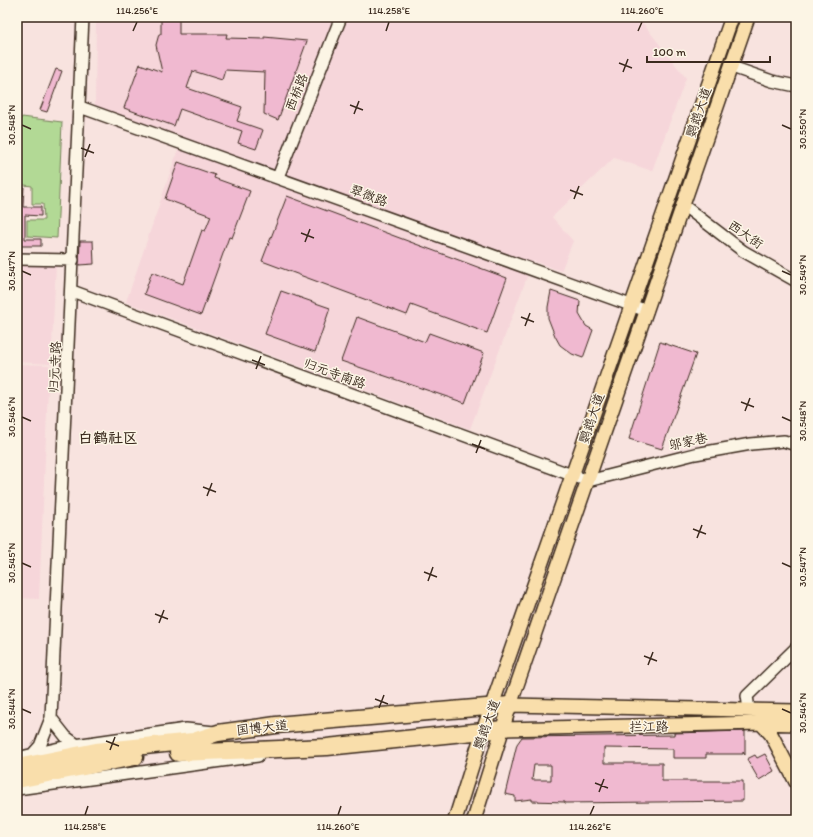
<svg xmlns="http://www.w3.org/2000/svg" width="813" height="837" font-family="Itim,'LXGW WenKai TC',sans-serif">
<rect width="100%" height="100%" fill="#f8e3df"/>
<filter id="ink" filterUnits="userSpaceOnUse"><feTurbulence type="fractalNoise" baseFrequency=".025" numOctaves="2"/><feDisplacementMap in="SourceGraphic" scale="8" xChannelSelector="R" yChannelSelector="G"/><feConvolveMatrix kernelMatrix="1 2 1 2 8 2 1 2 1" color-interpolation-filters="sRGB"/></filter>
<g filter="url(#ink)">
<path fill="#f6d6da" d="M96 17H638L686 78 652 171 614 158 552 217 573 241 561 271 533 261 470 429 126 302 182 138 95 106Z
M17 263 56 265 51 364 17 362Z
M17 364 49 365 39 599 17 598Z"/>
<path fill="#b2d995" stroke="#76825a" d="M22 117 62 122 57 238 27 236V220H44L43 204H32V186L17 184V125Z"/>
<path fill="#f0b9d0" stroke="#3b2a1e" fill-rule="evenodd" d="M161 17H179V34H227L226 38 264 39V37L307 41 278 120 264 114 265 72 225 70 222 80 193 71 187 88 242 107 237 121 263 130 256 149 238 143 242 131 180 109 174 126 124 108 140 64 162 72 156 45 159 34H161Z
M56 69 62 71 47 112 40 110Z
M178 162 215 175 214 178 250 191 232 238 229 237 201 315 144 294 152 272 183 284 202 230 205 231 211 216 165 199Z
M17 187H24L23 207H41V216L25 215V239H41V246H17Z
M287 196 507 278 487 333 411 305 407 315 262 261Z
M80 241H93L94 264 79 265Z
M281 291 330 308 315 352 265 334Z
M551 291 580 301 579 314 586 326 593 330 583 358 572 354 560 345 555 336 548 318V307Z
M357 317 425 342 429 333 484 353 465 403 341 361Z
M660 342 696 354 662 449 629 439Z
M745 731V755L743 752V754H706V758H673V749L604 748V763H662V781H743V801L565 803V802L532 801V799L515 801V796L505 794 517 744 522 737 674 735V733ZM534 765H551V780H532Z
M765 754 774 771 759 780 747 759 755 755 757 758Z"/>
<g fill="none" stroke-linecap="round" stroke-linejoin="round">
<defs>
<path id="minor" d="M732 67 772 81 796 86
M80 107 647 311
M278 177 341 17
M683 205 743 251 796 281
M17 259 73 260
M72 291 588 481 695 454 751 444 784 441 796 445
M749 709 747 696 796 648
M51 718 83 17
M32 755 40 746 51 718 66 737 77 745
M17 758 68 746 186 729 214 732
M17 789 258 756"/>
<path id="major" d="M510 705 796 711
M758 720 771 734 796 782
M503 729 761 723 796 724
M455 820 483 731 732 17
M474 820 510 705 748 17"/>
<path id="highway" d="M178 753 327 747 503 729
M17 767 96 751 193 741 218 733 276 725 510 705
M17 780 135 757"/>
</defs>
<use href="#minor" stroke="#3b2a1e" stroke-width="14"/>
<use href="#major" stroke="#3b2a1e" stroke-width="16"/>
<use href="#highway" stroke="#3b2a1e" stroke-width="19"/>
<use href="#minor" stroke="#fcf5e5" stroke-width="11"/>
<use href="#major" stroke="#f9deab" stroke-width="13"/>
<use href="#highway" stroke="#f9deab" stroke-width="16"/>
</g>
</g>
<path fill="none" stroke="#3b2a1e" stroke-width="1.5" d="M133 31 137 22M386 31 389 22M638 31 642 22M619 63 632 68M623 72 628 59M350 105 363 110M354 114 359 101M22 125 31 129M782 125 791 129M81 148 94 153M85 157 90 144M570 190 583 195M574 199 579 186M301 233 314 238M305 242 310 229M22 271 31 275M782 271 791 275M521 317 534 322M525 326 530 313M252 360 265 365M256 369 261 356M741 402 754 407M745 411 750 398M22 417 31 421M782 417 791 421M472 444 485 449M476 453 481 440M203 487 216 492M207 496 212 483M693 529 706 534M697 538 702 525M22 563 31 567M782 563 791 567M424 572 437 577M428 581 433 567M155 614 168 619M159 623 164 610M644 656 657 661M648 665 653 652M375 699 388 704M379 708 384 695M22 709 31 713M782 709 791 713M106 741 119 746M110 750 115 737M595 783 608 788M599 792 604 779M85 815 88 806M338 815 341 806M590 815 594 806"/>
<g text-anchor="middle" stroke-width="3" stroke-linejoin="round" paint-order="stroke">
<g font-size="13" fill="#3b2a1e" stroke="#fcf5e5">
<text transform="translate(296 92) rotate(-68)" y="5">西桥路</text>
<text transform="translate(698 112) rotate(-71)" y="5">鹦鹉大道</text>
<text transform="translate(369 195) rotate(20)" y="5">翠微路</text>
<text transform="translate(746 234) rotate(35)" y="5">西大街</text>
<text transform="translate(54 367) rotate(-87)" y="5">归元寺路</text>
<text transform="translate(335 373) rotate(20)" y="5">归元寺南路</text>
<text transform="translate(591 418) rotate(-71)" y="5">鹦鹉大道</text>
<text transform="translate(688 441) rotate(-12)" y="5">邬家巷</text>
<text transform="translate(486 724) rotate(-70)" y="5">鹦鹉大道</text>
<text transform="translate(649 726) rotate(-1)" y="5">拦江路</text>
<text transform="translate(262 727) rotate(-6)" y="5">国博大道</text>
</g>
<g font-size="15" font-weight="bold" fill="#3b2a1e" stroke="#fcf5e5">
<text x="108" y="443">白鹤社区</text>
</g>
</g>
<rect width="813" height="837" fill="none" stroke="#fcf5e5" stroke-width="44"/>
<path d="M647 56v6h123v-6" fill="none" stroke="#3b2a1e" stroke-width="2"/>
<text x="653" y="56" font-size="12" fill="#3b2a1e" stroke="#fcf5e5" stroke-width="3" paint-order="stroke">100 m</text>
<rect x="22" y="22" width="769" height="793" fill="none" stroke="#3b2a1e" stroke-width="1.5"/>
<g font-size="10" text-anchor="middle" fill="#3b2a1e">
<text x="137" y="14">114.256°E</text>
<text x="389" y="14">114.258°E</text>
<text x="642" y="14">114.260°E</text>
<text transform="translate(11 125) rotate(-90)" y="4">30.548°N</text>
<text transform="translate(802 129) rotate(-90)" y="4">30.550°N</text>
<text transform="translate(11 271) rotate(-90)" y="4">30.547°N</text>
<text transform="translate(802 275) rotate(-90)" y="4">30.549°N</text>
<text transform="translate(11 417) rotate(-90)" y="4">30.546°N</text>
<text transform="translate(802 421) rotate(-90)" y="4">30.548°N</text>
<text transform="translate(11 563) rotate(-90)" y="4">30.545°N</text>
<text transform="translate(802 567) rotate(-90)" y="4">30.547°N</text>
<text transform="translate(11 709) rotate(-90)" y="4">30.544°N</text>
<text transform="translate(802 713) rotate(-90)" y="4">30.546°N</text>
<text x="85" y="830">114.258°E</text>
<text x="338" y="830">114.260°E</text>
<text x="590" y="830">114.262°E</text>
</g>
</svg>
